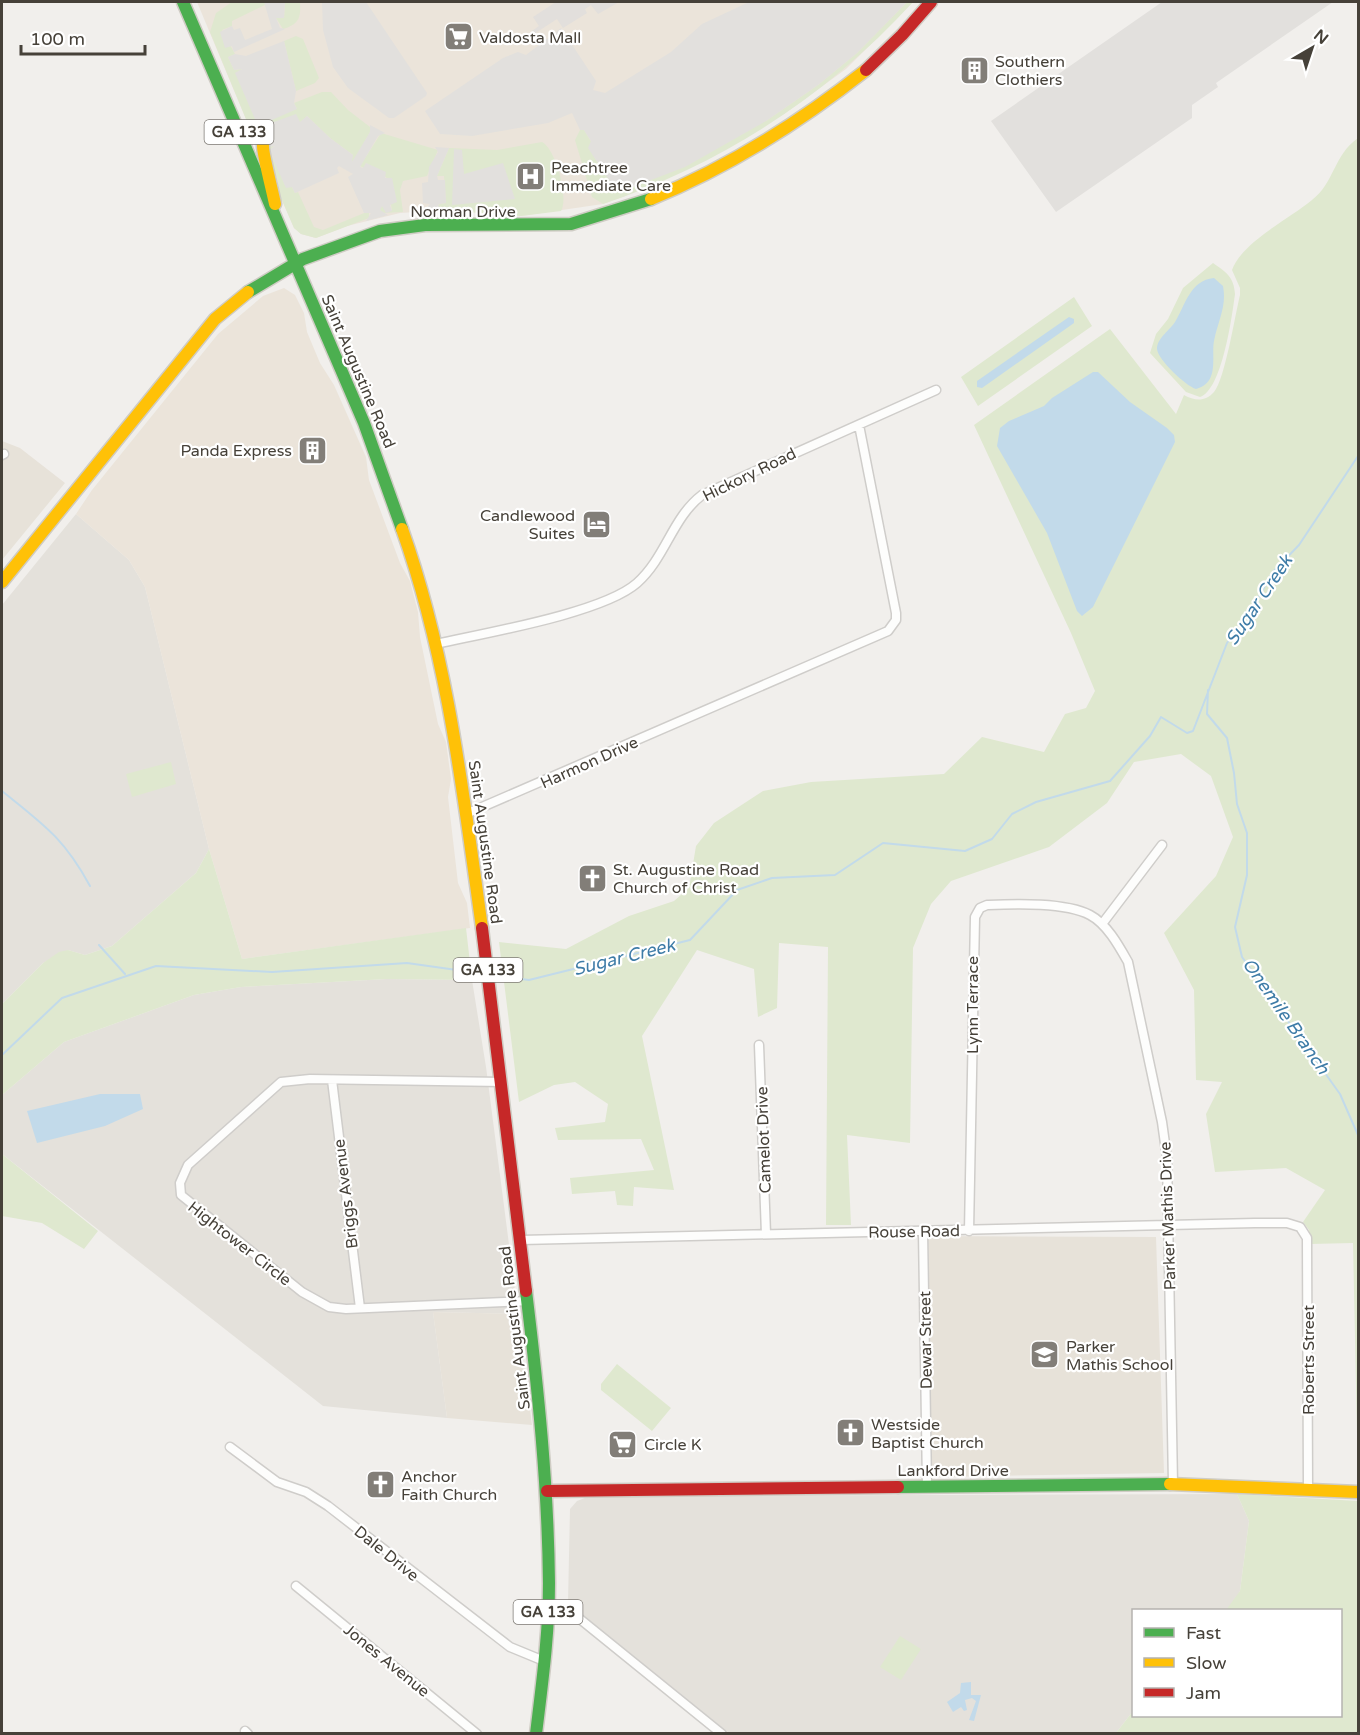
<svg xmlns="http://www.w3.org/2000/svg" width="1360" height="1735" font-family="'Varela Round',sans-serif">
<rect width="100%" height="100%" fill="#f1efec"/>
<path fill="#e4e1db" d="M76 514 129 560 145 587 209 849 196 873 112 946 85 955 68 950 43 963 2 1004V605Z
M387 979 472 980 486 1067 518 1314 433 1312 447 1418 323 1406 2 1154V1095L64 1042 194 995 241 987Z
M1237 1494 1249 1521 1240 1591 1236 1600 1226 1610H1134L1133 1711 1116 1733H729L568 1603 570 1509 577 1501 590 1496Z"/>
<path fill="#ebe4da" d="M197 2H913L846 69 784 114 689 168 625 196 603 204 521 216 447 210 400 213 347 226 316 238 301 234 294 228 281 198 277 178 260 140 253 136Z
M284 288 295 295 304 313 307 332 320 363 334 385 366 457 369 480 400 563 410 581 418 612 420 637 438 724 446 742 451 779 448 797 458 883 467 903 470 928 242 959 209 849 145 587 129 560 76 514 92 490 218 334 263 296Z"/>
<path fill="#e2dfdc" d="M556 2H619L598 14 591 5 585 9 587 13 563 28 557 19 534 34 532 31 539 26 533 17Z"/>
<path fill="#e7e2d9" d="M2 441 20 448 65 483 2 560Z
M928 1236 1156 1237 1164 1473 932 1477Z
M433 1312 518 1314 532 1425 447 1418Z"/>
<path fill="#dfe8cf" d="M232 2H265V5L232 21V26L222 30 235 54 228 57 234 70 242 69 236 73 297 109 294 103 322 92H331L348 110 370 127V132L353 162 350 160 353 155 330 138 307 116 300 123 267 125 270 133 260 139 253 136 210 32 216 13Z
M285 2H300C301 18 299 24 283 29L276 18H284Z
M907 2H913C827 96 724 163 603 204L592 197 575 140 580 130H584L592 143 766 121 818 85 857 53Z
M296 36 303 39 319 78 315 83 296 91 284 41Z
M381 133 438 150 427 176 403 181 400 190 403 212 382 213 379 208 382 206 392 211 387 178 366 163 364 168 360 166Z
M1358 138V1481L1353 1243 1310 1244 1309 1230 1303 1222 1325 1190 1286 1168 1215 1172 1206 1114 1222 1082 1196 1080 1194 990 1164 933 1216 876 1233 837 1211 776 1181 754 1134 762 1107 803 1049 847 951 881 931 904 913 948 910 1143 847 1135 851 1225H826L828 947 779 943 777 1008 758 1017 754 969 697 950 642 1036 674 1190 634 1187 633 1206 617 1205 615 1191 572 1194 570 1178 654 1170 641 1139 558 1140 555 1128 605 1122 608 1104 575 1082 554 1085 519 1102 499 942 566 949 629 916 674 901 689 888 696 846 714 823 763 791 811 782 944 774 982 737 1044 752 1065 714 1086 708 1095 691 1071 633 974 425 1110 329 1176 414 1184 395C1195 401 1205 402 1214 392 1225 379 1235 315 1240 295V288L1232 270C1243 241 1288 220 1312 200 1335 182 1333 156 1358 138Z
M542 142C556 149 569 198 561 211L521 216 442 210 438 206 439 204 446 203 444 176H437L449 148 497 150Z
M275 145 270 150 286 187H292L295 193 298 192 314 227 323 230 369 211V218L316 238 301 234 294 228 281 198 277 178 267 154 269 147Z
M1213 263C1226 272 1234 277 1235 294 1232 317 1222 390 1200 397L1186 392 1150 353 1156 334 1168 319 1183 288Z
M1074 297 1092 326 978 406 961 377Z
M171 762 176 784 132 797 126 774Z
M209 849 242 959 466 928 472 980 387 979 241 987 194 995 64 1042 2 1095V1004L43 963 59 952 68 950 85 955 112 946 196 873Z
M2 1154 98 1231 84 1249 42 1223 2 1216Z
M617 1364 671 1408 652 1431 601 1390V1384Z
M1237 1494 1358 1501V1733H1116L1133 1711 1134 1716H1340V1610H1226L1240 1591 1249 1521Z
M900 1636 921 1649 901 1680 880 1667Z"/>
<path fill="#e2e0dd" d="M264 2H285L284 18H276L280 28 285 29 234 52 232 46 225 48 220 32 232 26 234 30 240 28 245 40 272 29Z
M322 2H366L427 93 426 96 394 118H389L348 88 333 67 323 30Z
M749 2H907L857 53 818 85 766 121 685 167 625 190 621 183 613 186 588 148 591 141 584 130H580L572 113 548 123 472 136 440 134 425 111 503 58 518 52 526 55 561 28 596 81 593 90 605 93 671 52 702 24Z
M1162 2H1333L1216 83 1218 87 1192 105V118L1056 212 991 121Z
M284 41 296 91 294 103 297 109 258 126 235 73 242 69 234 70 228 57 235 54 246 56Z
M296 114 300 122 307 116 330 138 353 155 352 162 370 132V125L385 133 378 136 360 167 363 168 366 163 386 172 385 178H392L397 202 390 205 392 211 386 213 382 206 380 210 388 215 366 221 371 213H364L348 177 353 174 339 166 337 168 339 173 295 193 292 187 286 188 269 150 275 146 269 147 260 139 269 136 266 125Z
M435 147 449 148 437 176 438 180H445L446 203 439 204 438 206 447 210H425L430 204 423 203 422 183 428 182 429 167 438 152Z
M454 149 462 150 464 174 503 163 515 199 452 205Z"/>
<path fill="#c2daea" d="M1214 278 1223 286C1227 306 1218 321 1214 341 1211 356 1220 383 1196 389 1186 386 1158 360 1157 349 1157 338 1170 330 1175 322 1185 306 1190 280 1214 278Z
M1069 317 1074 319V323L982 388 977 387V381Z
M1093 372H1098L1130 402 1167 428 1174 435 1175 442 1093 607 1082 616 1077 611 1047 533 997 446 1000 428 1009 421 1044 406 1052 398Z
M100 1094H140L143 1109 105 1126 37 1143 27 1111Z
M971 1682V1695H981L974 1721 969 1720 976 1701 972 1698 965 1700 967 1710 964 1711 961 1707 953 1712 947 1702 960 1693 961 1683Z"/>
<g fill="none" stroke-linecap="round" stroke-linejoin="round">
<path stroke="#c2daea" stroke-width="2" d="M1208 690 1207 714 1227 738 1234 773 1237 804 1247 833V875L1235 927 1242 957 1340 1094 1358 1135
M2 791C43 824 64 838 90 886
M99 945 125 974
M506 977 529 980 690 940 737 890 772 878 835 875 883 843 965 851 992 839 1012 814 1036 802 1110 781 1150 736 1161 717 1187 733 1193 731 1227 643 1250 613 1272 573 1299 545 1358 456
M2 1055 62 998 156 966 272 972 407 963 471 972"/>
<defs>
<path id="street" d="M2 455 4 454
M436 644C485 633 603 613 637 583 666 557 672 518 702 495L936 390
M466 814 888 631 896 620V613L859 425
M1102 924 1162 845
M759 1045 766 1234
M332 1080 360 1308
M502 1082 310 1079 281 1082 188 1165 180 1183 181 1195 302 1292 329 1307 346 1309 528 1301
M923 1231 927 1486
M969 1231 975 917 980 908 987 905C1015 904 1065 902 1090 915 1107 924 1119 946 1128 962L1162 1122 1167 1158 1173 1484
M521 1240 1255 1223H1287L1300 1227 1307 1238 1308 1490
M230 1447 277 1482 306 1492 328 1506 510 1647 544 1661
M296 1586 477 1734
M548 1609 575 1615 722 1734
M245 1731 248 1734"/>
<path id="fast" d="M183 2 364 423 402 529
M248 292 303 259 380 231 425 225 571 224 651 199
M526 1291C538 1389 548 1485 549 1583 549 1634 542 1684 536 1734
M898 1487 1170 1484"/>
<path id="slow" d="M263 145C262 152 273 193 275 204
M651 199C729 167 799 123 866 70
M402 529C448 658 463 793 482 928
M2 582 215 319 248 292
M1170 1484 1358 1492"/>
<path id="jam" d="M866 70 902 35 931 2
M482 928 526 1291
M547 1491 898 1487"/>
</defs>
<use href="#street" stroke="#cfcdca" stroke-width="11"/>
<use href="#fast" stroke="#cfccc4" stroke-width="15"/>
<use href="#slow" stroke="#cfccc4" stroke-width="15"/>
<use href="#jam" stroke="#cfccc4" stroke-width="15"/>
<use href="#street" stroke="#fdfdfc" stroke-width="8"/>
<use href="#fast" stroke="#4caf50" stroke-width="12"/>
<use href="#slow" stroke="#ffc107" stroke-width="12"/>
<use href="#jam" stroke="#c62828" stroke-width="12"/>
</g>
<defs>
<symbol id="supermarket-square" viewBox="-11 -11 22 22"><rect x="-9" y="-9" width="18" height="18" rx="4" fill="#827e78" stroke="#fff"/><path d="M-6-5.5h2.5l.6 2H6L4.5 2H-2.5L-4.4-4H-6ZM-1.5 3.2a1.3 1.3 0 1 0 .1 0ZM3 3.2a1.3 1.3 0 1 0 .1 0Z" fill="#fff"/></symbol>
<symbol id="building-square" viewBox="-11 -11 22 22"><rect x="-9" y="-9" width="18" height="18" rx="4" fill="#827e78" stroke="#fff"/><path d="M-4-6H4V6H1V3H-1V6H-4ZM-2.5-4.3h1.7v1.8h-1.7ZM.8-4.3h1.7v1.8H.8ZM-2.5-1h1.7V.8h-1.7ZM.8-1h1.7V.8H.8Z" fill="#fff"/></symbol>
<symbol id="hospital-square" viewBox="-11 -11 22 22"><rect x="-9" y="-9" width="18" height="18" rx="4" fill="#827e78" stroke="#fff"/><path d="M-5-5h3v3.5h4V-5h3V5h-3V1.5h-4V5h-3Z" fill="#fff"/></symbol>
<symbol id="hotel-square" viewBox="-11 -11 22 22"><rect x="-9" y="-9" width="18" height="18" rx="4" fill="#827e78" stroke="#fff"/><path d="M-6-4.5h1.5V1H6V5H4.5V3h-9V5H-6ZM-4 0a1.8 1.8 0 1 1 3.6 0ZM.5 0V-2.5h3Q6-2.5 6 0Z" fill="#fff"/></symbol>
<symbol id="church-square" viewBox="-11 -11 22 22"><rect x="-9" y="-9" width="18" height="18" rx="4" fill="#827e78" stroke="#fff"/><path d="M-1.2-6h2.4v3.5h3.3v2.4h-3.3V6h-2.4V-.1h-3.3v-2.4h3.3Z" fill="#fff"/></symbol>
<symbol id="school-square" viewBox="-11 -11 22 22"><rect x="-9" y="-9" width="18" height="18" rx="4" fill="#827e78" stroke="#fff"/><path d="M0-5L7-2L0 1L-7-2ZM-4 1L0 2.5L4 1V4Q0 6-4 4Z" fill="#fff"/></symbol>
</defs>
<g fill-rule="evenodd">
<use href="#supermarket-square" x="442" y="20" width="33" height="33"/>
<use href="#building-square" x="958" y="54" width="33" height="33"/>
<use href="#hospital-square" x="514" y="160" width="33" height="33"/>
<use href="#building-square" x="296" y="434" width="33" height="33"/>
<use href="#hotel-square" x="580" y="508" width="33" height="33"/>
<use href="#church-square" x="576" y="862" width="33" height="33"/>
<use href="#school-square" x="1028" y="1338" width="33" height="33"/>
<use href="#church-square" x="834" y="1416" width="33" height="33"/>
<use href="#supermarket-square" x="606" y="1428" width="33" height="33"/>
<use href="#church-square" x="364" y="1468" width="33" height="33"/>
</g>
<g text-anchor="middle" stroke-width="4.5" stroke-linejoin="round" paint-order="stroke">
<g fill="#fff" stroke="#7e7a74" stroke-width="1.5">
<rect x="204.5" y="120" width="69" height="24" rx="4.5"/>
<rect x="453.5" y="958" width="69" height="24" rx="4.5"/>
<rect x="513.5" y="1600" width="69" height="24" rx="4.5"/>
</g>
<g font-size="15" font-weight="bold" fill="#464139">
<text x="239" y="137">GA 133</text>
<text x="488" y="975">GA 133</text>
<text x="548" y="1617">GA 133</text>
</g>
<g font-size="16" fill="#464139" stroke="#fff" text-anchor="start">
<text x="479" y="43">Valdosta Mall</text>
<text x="995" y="67">Southern<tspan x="995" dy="18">Clothiers</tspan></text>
<text x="551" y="173">Peachtree<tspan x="551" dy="18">Immediate Care</tspan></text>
<text x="292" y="456" text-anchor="end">Panda Express</text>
<text x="575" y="521" text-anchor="end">Candlewood<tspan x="575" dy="18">Suites</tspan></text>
<text x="613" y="875">St. Augustine Road<tspan x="613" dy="18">Church of Christ</tspan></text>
<text x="1066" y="1352">Parker<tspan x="1066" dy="18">Mathis School</tspan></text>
<text x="871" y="1430">Westside<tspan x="871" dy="18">Baptist Church</tspan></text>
<text x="644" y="1450">Circle K</text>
<text x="401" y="1482">Anchor<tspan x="401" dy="18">Faith Church</tspan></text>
</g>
<g font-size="16" fill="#464139" stroke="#fff">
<text x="463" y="217">Norman Drive</text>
<text transform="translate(359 371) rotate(67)" y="6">Saint Augustine Road</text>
<text transform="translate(749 474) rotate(-26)" y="6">Hickory Road</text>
<text transform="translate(589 762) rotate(-24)" y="6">Harmon Drive</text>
<text transform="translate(486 842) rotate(82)" y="6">Saint Augustine Road</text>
<text transform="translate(972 1005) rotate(-90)" y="6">Lynn Terrace</text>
<text transform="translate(763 1140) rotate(-92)" y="6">Camelot Drive</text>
<text transform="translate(345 1194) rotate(-97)" y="6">Briggs Avenue</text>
<text transform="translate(1167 1216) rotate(-92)" y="6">Parker Mathis Drive</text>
<text transform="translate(914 1231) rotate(-1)" y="6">Rouse Road</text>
<text transform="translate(240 1243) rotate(38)" y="6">Hightower Circle</text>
<text transform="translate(514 1328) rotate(-97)" y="6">Saint Augustine Road</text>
<text transform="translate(925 1340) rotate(-91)" y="6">Dewar Street</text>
<text transform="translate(1308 1360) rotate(-90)" y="6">Roberts Street</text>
<text x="953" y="1476">Lankford Drive</text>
<text transform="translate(387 1553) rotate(39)" y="6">Dale Drive</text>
<text transform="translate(387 1660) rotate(39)" y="6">Jones Avenue</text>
</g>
<g font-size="18" font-style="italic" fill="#3e7ca7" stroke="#fff">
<text transform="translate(1259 600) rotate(-56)" y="6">Sugar Creek</text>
<text transform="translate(624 957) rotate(-14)" y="6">Sugar Creek</text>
<text transform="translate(1286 1016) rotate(55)" y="6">Onemile Branch</text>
</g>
</g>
<rect width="1360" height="1735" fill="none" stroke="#464139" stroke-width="6"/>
<rect x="1132" y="1609" width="210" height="108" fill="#ffffff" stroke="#b5b3b0" stroke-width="1.5"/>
<rect x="1144" y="1628" width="30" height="9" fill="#4caf50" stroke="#b5b3b0" stroke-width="1.5"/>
<text x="1186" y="1639" font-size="18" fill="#464139">Fast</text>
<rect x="1144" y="1658" width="30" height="9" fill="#ffc107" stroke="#b5b3b0" stroke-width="1.5"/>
<text x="1186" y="1669" font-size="18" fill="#464139">Slow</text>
<rect x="1144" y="1688" width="30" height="9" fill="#c62828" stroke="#b5b3b0" stroke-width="1.5"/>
<text x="1186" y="1699" font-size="18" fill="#464139">Jam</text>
<g transform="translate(1312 48) rotate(39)" stroke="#ffffff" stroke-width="4.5" paint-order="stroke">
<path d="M0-4.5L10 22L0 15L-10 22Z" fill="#464139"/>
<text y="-9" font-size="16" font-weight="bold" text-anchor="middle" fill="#464139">N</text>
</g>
<path d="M21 45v9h124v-9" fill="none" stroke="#464139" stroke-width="3"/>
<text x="30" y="45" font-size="18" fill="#464139" stroke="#ffffff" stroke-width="4.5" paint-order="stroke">100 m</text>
</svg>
